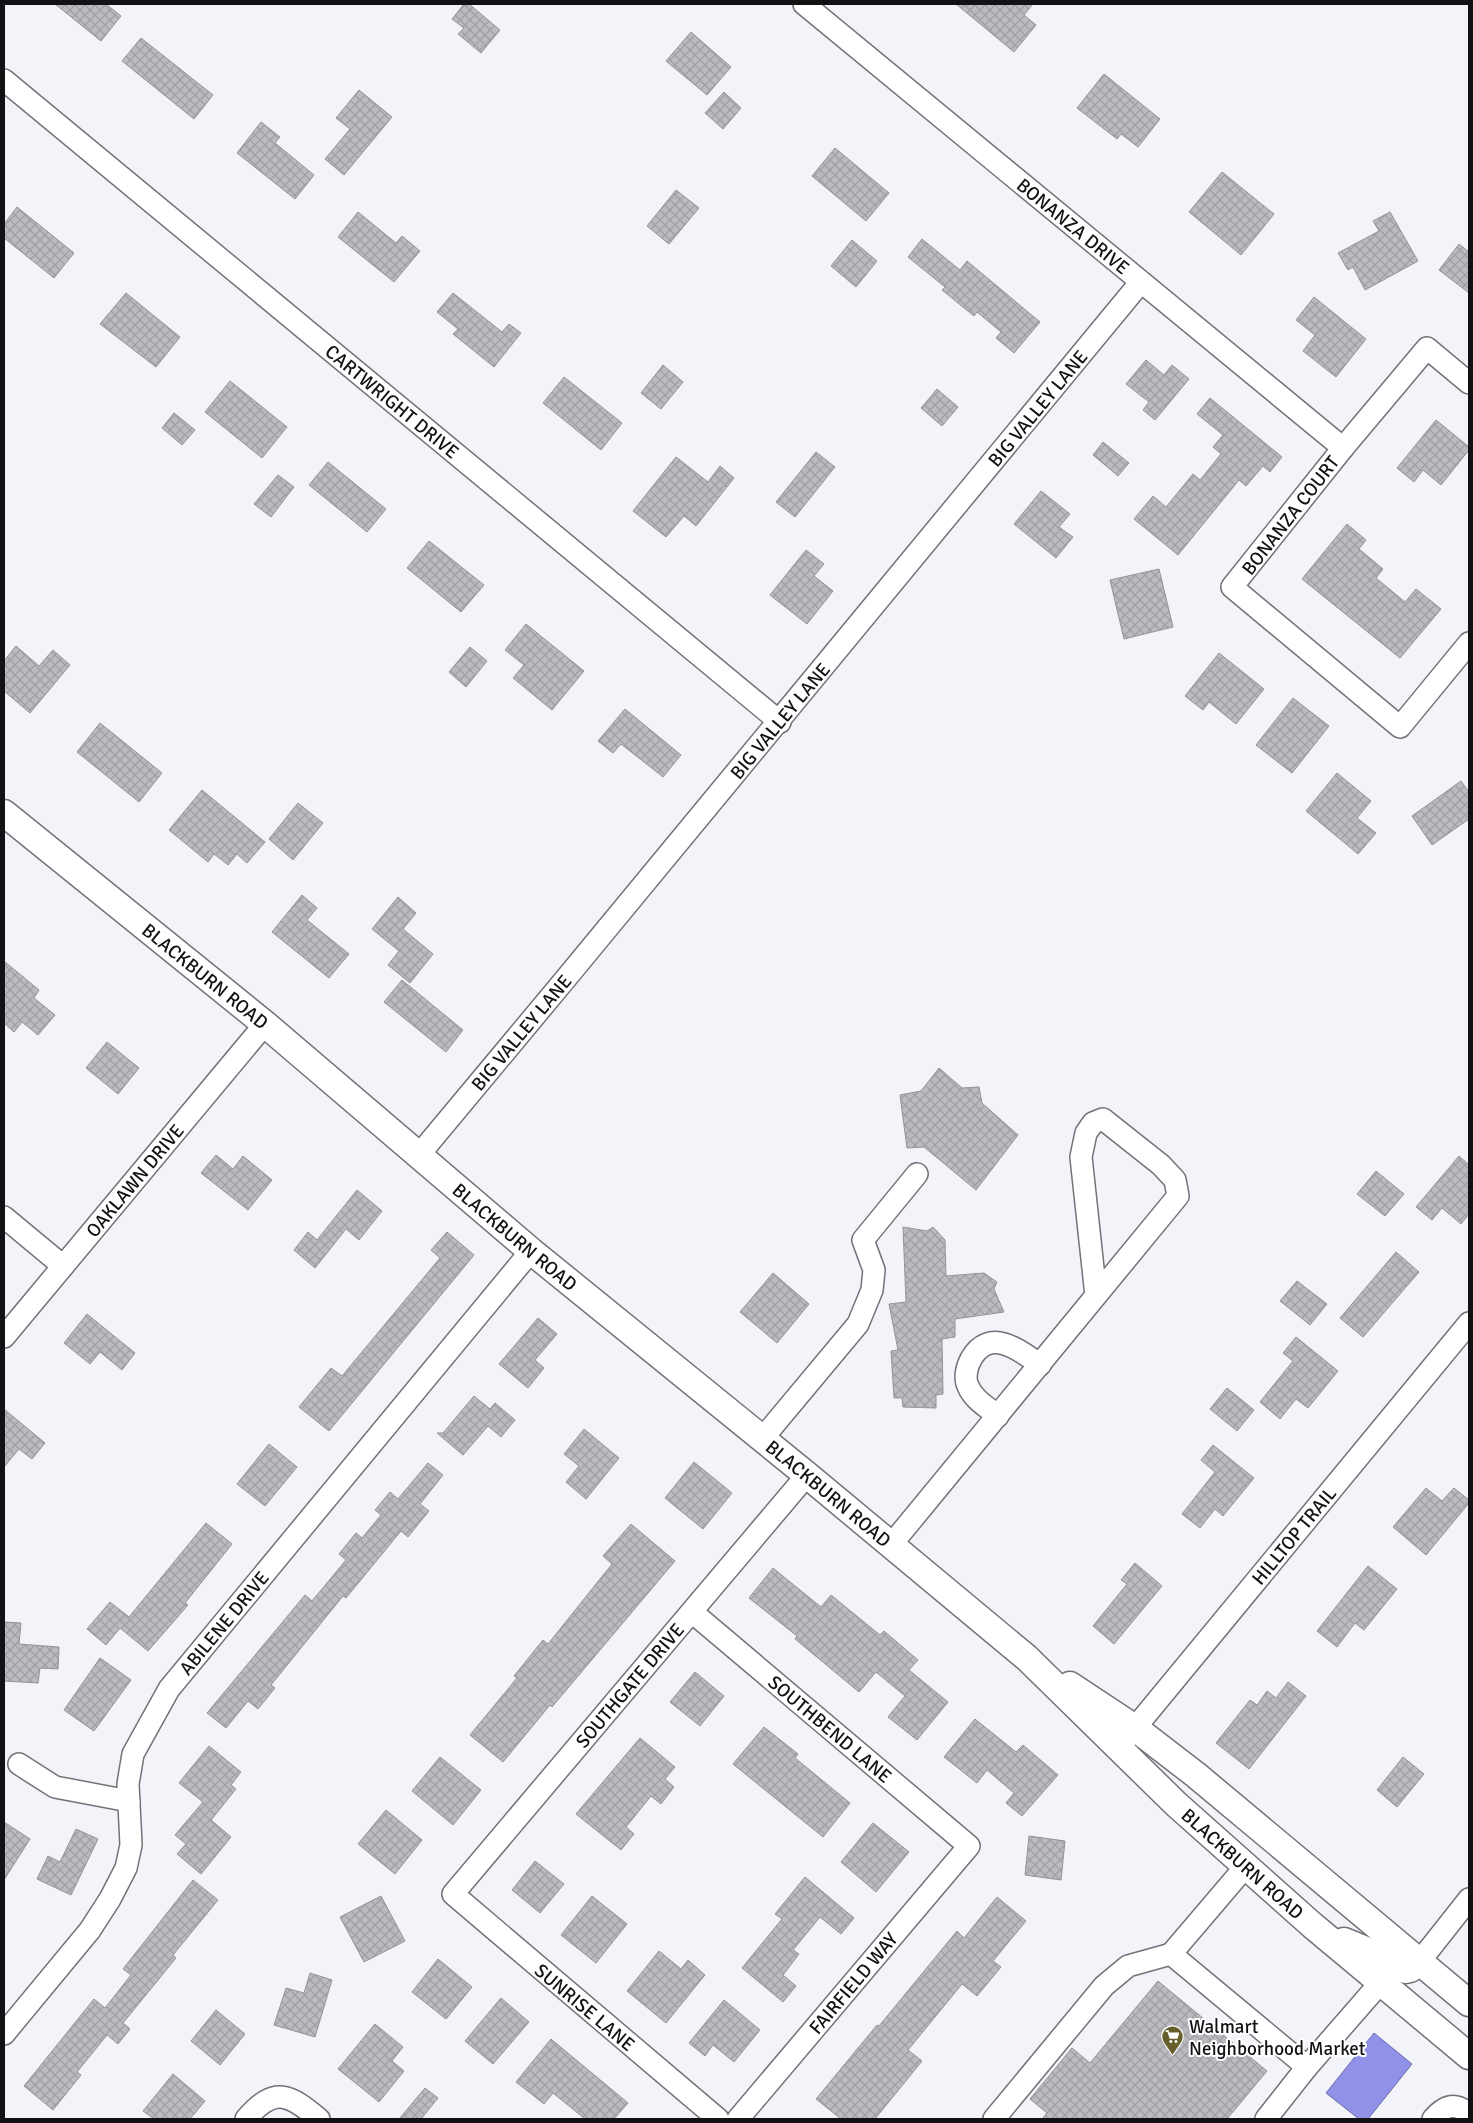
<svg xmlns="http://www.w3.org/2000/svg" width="1473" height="2123" font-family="Signika,sans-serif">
<defs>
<pattern id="building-cross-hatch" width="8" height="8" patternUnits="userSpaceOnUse" patternTransform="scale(1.25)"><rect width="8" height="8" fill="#babac0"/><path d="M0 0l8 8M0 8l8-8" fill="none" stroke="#9f9fa4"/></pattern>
</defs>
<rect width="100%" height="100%" fill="#f3f4fa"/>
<path fill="#9091e7" stroke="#6a6ba8" d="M1374 2033 1412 2064 1368 2119H1359L1326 2093Z"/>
<path fill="url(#building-cross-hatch)" stroke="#939499" d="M55 4H106L121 16 101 41Z
M464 4H469L500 30 481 53 458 34 464 28 452 19Z
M956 4H1033L1024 15 1036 25 1014 52Z
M691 32 731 67 707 95 666 61Z
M141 38 213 95 194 119 122 61Z
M1104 74 1160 119 1138 147 1121 134 1117 139 1077 108Z
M359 90 392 117 344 175 325 159 350 129 336 118Z
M724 92 741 108 723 129 705 113Z
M261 122 280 137 275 143 314 175 295 199 237 153Z
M835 148 889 193 866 221 812 176Z
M1222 172 1274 214 1241 255 1189 212Z
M676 190 699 208 669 244 647 226Z
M17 207 74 253 54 278 4 238V224Z
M358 212 396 243 402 236 420 251 394 282 338 237Z
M1390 212 1418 261 1365 290 1353 267 1348 270 1338 253 1379 231 1373 221Z
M922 239 960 270 967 261 1040 322 1014 353 996 338 1001 332 977 312 974 316 942 290 945 287 908 257Z
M852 240 877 261 856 287 831 266Z
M1459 244 1469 252V293L1439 270Z
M126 293 180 337 156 367 100 324Z
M453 293 502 332 509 324 521 333 494 367 453 334 458 329 437 312Z
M1314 297 1366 339 1336 377 1303 351 1315 335 1296 320Z
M1146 360 1164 375 1172 365 1189 379 1155 420 1143 410 1149 402 1126 384Z
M663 365 683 382 661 409 641 393Z
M564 377 622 423 601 450 543 403Z
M230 381 287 427 262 458 205 412Z
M937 389 958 407 942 426 921 408Z
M1210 398 1282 457 1270 472 1263 466 1246 486 1239 480 1178 555 1134 519 1153 496 1166 507 1193 474 1200 480 1221 454 1213 447 1223 435 1197 414Z
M174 413 195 430 182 445 162 428Z
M1436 420 1469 447V450L1441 485 1423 470 1414 482 1397 468Z
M1103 442 1129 463 1118 476 1093 455Z
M816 452 835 467 795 517 776 502Z
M676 457 708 482 720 466 734 478 696 526 684 516 666 537 633 511Z
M328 462 386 509 367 532 309 485Z
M278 475 294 487 271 517 254 504Z
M1041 491 1070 514 1059 527 1073 537 1056 558 1014 524Z
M1347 524 1366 540 1359 549 1383 569 1376 578 1405 602 1416 589 1441 609 1400 658 1302 579Z
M429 541 484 585 461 612 407 568Z
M806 550 824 564 814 576 833 591 807 624 770 595Z
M1159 569 1173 627 1124 639 1110 580Z
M526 624 584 671 552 710 513 678 524 665 505 650Z
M16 646 39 666 53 650 70 665 30 713 4 691V661Z
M470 647 487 661 466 687 449 672Z
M1219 653 1264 689 1236 724 1209 702 1203 710 1185 696Z
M1293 698 1329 726 1292 773 1256 745Z
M625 709 681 755 663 777 621 744 613 753 598 741Z
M100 723 162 773 139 802 77 752Z
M1337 773 1371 801 1357 818 1376 833 1358 854 1306 811Z
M1461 781 1469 792V819L1432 845 1412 816Z
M202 790 265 842 247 863 237 854 228 865 214 854 208 862 169 830Z
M298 803 323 823 293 860 269 839Z
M302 895 317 908 307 920 349 954 329 978 272 932Z
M398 897 416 913 403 929 433 954 410 983 388 965 399 951 372 929Z
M4 961 39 990 34 998 55 1015 38 1035 22 1022 14 1032 4 1023Z
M402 980 463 1030 446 1052 384 1002Z
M107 1042 139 1068 118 1094 86 1068Z
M939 1068 962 1088 979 1087 982 1103 1018 1135 976 1190 924 1147 907 1148 900 1095 921 1091Z
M216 1155 233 1169 243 1156 272 1180 248 1210 201 1173Z
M1459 1156 1469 1165V1214L1461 1224 1442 1208 1432 1220 1416 1207Z
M1376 1171 1404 1194 1385 1216 1357 1194Z
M357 1190 382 1211 359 1240 346 1229 315 1268 294 1250 308 1232 317 1240Z
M903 1227 927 1231 933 1227 945 1240 946 1276 984 1273 997 1282 994 1289 1004 1312 955 1319V1337L942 1339 943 1394 936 1395V1408L903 1407 902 1398H894L891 1351 898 1350 889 1304 906 1302Z
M447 1232 474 1255 329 1431 299 1407 331 1368 342 1376 440 1258 431 1250Z
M1396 1252 1419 1272 1363 1337 1340 1318Z
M773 1273 809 1304 777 1343 740 1312Z
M1297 1281 1327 1304 1310 1325 1280 1301Z
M87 1314 135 1353 122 1370 100 1352 90 1364 64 1343Z
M538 1318 557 1334 535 1360 544 1368 528 1388 499 1364Z
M1296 1337 1338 1371 1308 1408 1296 1399 1280 1419 1260 1402 1293 1361 1283 1353Z
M1227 1388 1254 1410 1237 1431 1210 1409Z
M474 1396 490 1409 495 1403 515 1420 501 1437 488 1426 463 1455 437 1433H443Z
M4 1409 45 1443 32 1459 19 1449 4 1467Z
M584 1429 619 1458 586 1499 566 1482 579 1466 564 1454Z
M269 1444 297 1467 265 1506 237 1484Z
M1213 1445 1254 1478 1223 1516 1215 1509 1200 1528 1182 1514 1215 1472 1201 1460Z
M694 1462 732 1493 703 1529 665 1498Z
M428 1463 443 1475 420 1504 429 1511 408 1537 401 1531 346 1598 343 1596 271 1685 275 1688 258 1709 248 1701 226 1728 207 1713 305 1595 312 1601 346 1560 339 1554 356 1533 362 1538 381 1515 375 1510 390 1492 398 1499Z
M1426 1488 1442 1501 1454 1488 1469 1500V1503L1426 1555 1393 1527Z
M206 1523 232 1544 185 1603 188 1605 148 1651 120 1628 106 1645 87 1629 110 1602 129 1617Z
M631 1524 675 1561 552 1707 550 1705 503 1762 470 1735 517 1678 514 1676 543 1640 548 1644 612 1564 603 1556Z
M1135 1563 1162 1586 1114 1644 1093 1626 1127 1584 1121 1580Z
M1368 1566 1397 1589 1364 1630 1355 1623 1337 1647 1317 1631Z
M773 1568 821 1607 831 1595 880 1635 884 1631 918 1660 909 1670 948 1702 917 1740 888 1717 905 1696 876 1672 859 1692 795 1639 797 1636 749 1598Z
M4 1622 21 1623 19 1644 59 1647 58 1669 40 1668 38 1683 4 1681Z
M100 1658 131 1680 94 1731 64 1710Z
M695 1672 724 1696 700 1726 670 1702Z
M1288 1682 1306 1696 1249 1769 1216 1743 1250 1700 1257 1705 1267 1691 1276 1698Z
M975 1719 1016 1752 1023 1745 1058 1775 1022 1816 1006 1803 1014 1793 987 1770 977 1783 944 1757Z
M764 1727 798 1754 795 1758 850 1803 823 1837 733 1764Z
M640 1738 675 1767 665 1779 674 1787 661 1804 651 1796 626 1827 634 1834 621 1850 576 1814Z
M209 1746 241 1772 231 1785 236 1789 211 1820 231 1837 201 1874 177 1854 186 1844 175 1835 203 1802 179 1783Z
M440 1757 481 1790 453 1825 412 1791Z
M1403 1757 1424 1774 1397 1807 1377 1790Z
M386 1810 422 1840 395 1874 358 1844Z
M4 1822 30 1839 4 1880Z
M873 1823 909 1852 876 1892 841 1862Z
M76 1829 98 1839 71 1895 37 1879 48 1856 60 1862Z
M1029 1836 1065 1841 1061 1880 1025 1875Z
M535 1861 564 1884 540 1913 512 1890Z
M805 1877 854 1918 841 1934 820 1917 793 1950 799 1954 783 1975 796 1986 783 2002 742 1968 782 1919 775 1914Z
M193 1880 218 1900 173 1955 176 1958 123 2023 130 2029 118 2044 107 2035 77 2072 81 2075 53 2110 24 2086 94 1999 105 2008 131 1975 123 1969Z
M381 1896 405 1941 364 1962 340 1917Z
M592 1896 627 1924 596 1963 561 1935Z
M997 1897 1026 1921 993 1961 1001 1967 977 1996 962 1984 908 2050 922 2061 875 2119H841L816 2099 877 2025 879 2026 957 1931 964 1938Z
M659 1951 681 1969 688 1960 705 1975 666 2023 627 1991Z
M438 1959 472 1987 446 2019 412 1992Z
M310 1973 332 1980 315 2037 274 2025 286 1988 304 1993Z
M1158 1981 1267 2071 1227 2119H1042L1047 2113 1030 2099 1072 2048 1090 2063Z
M501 1998 529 2022 493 2064 465 2041Z
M724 2000 760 2030 734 2062 713 2045 705 2056 689 2043Z
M216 2010 245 2034 220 2065 191 2041Z
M375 2024 403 2047 392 2061 404 2071 379 2102 338 2069Z
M551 2039 628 2103 614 2119H585L553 2093 544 2104 516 2082Z
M173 2074 205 2101 190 2119H154L143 2111Z
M425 2088 438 2098 421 2119H399Z"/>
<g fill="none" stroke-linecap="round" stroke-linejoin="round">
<defs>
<g id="minor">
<path id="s1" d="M804 4 1343 448"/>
<path id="s2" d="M4 80 780 722"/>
<path d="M1469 383 1427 348 1343 448 1232 587 1400 727 1469 643"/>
<path id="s3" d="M418 1156C660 866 901 575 1140 283"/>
<path d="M4 1217 63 1266"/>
<path id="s4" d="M4 1337 265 1024"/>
<path d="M998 1416C987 1407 973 1399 968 1386 964 1378 967 1366 971 1359 989 1327 1019 1349 1040 1365"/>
<path d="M762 1439 858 1324 872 1290 874 1270 863 1240 917 1174"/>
<path d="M891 1545 1178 1196 1175 1180 1161 1165 1103 1119 1093 1123 1086 1133 1081 1157 1096 1296"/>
<path id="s5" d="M692 1612 969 1846 738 2119"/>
<path id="s6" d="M1125 1740 1469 1323"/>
<path d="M19 1764 55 1787 129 1801"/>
<path d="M1246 1866 1171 1954 1307 2067"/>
<path d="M1420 1961 1469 1899"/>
<path id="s7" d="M4 2034 90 1930 110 1899 126 1868 131 1845 128 1784 133 1754 169 1689 531 1251"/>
<path d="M246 2119C275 2085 290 2095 319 2119"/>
<path id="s8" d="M718 2119 453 1894 807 1475"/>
<path d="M994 2119 1104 1986 1128 1966 1171 1954"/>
<path d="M1266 2119 1307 2067 1381 1982"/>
<path d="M1433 2119C1445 2105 1455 2102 1469 2114"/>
</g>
<g id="major">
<path id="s9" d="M4 813 265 1024 531 1251 807 1475 1027 1658 1176 1804 1312 1925 1469 2056"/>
<path d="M1070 1685 1135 1728 1196 1775 1469 2003"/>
<path d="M1344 1941 1378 1955 1399 1968 1406 1970 1410 1969 1420 1961"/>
</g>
</defs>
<use href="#minor" stroke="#727378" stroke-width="24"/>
<use href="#major" stroke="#727378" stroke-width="29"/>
<use href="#minor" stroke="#fff" stroke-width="21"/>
<use href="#major" stroke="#fff" stroke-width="26"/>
</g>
<defs>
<symbol id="supermarket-pin" viewBox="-11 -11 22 30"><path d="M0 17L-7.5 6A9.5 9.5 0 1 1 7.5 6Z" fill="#665f2c" stroke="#fff"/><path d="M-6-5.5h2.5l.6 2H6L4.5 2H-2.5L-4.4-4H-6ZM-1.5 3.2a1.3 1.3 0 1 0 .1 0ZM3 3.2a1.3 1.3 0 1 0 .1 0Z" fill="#fff"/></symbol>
</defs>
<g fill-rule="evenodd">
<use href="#supermarket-pin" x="1160" y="2024" width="25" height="34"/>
</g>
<g text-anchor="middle" stroke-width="4" stroke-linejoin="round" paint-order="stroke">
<g font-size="19" fill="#121214" stroke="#fff">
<text dy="7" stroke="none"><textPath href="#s1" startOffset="349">BONANZA DRIVE</textPath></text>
<text dy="7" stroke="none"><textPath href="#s2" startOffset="504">CARTWRIGHT DRIVE</textPath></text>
<text dy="7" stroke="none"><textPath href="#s3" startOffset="971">BIG VALLEY LANE</textPath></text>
<text transform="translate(1290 515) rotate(-52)" y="7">BONANZA COURT</text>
<text dy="7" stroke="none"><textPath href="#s3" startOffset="566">BIG VALLEY LANE</textPath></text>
<text dy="7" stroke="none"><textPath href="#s9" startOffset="259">BLACKBURN ROAD</textPath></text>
<text dy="7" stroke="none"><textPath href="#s3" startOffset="161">BIG VALLEY LANE</textPath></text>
<text dy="7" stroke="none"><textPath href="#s4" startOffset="204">OAKLAWN DRIVE</textPath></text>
<text dy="7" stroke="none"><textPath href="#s9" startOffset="664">BLACKBURN ROAD</textPath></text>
<text dy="7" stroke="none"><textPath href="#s9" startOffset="1069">BLACKBURN ROAD</textPath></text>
<text dy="7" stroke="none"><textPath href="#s6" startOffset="265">HILLTOP TRAIL</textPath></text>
<text dy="7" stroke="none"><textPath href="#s7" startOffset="482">ABILENE DRIVE</textPath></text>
<text dy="7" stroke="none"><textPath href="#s8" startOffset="621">SOUTHGATE DRIVE</textPath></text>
<text dy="7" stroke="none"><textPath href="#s5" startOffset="181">SOUTHBEND LANE</textPath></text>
<text dy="7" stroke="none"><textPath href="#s9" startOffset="1625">BLACKBURN ROAD</textPath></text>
<text transform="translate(853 1983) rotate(-50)" y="7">FAIRFIELD WAY</text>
<text transform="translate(585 2007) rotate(40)" y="7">SUNRISE LANE</text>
</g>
<g font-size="19" fill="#121214" stroke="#fff" text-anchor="start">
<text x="1189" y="2033">Walmart<tspan x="1189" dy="22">Neighborhood Market</tspan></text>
</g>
</g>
<rect width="1473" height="2123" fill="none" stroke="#121214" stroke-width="10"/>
</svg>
